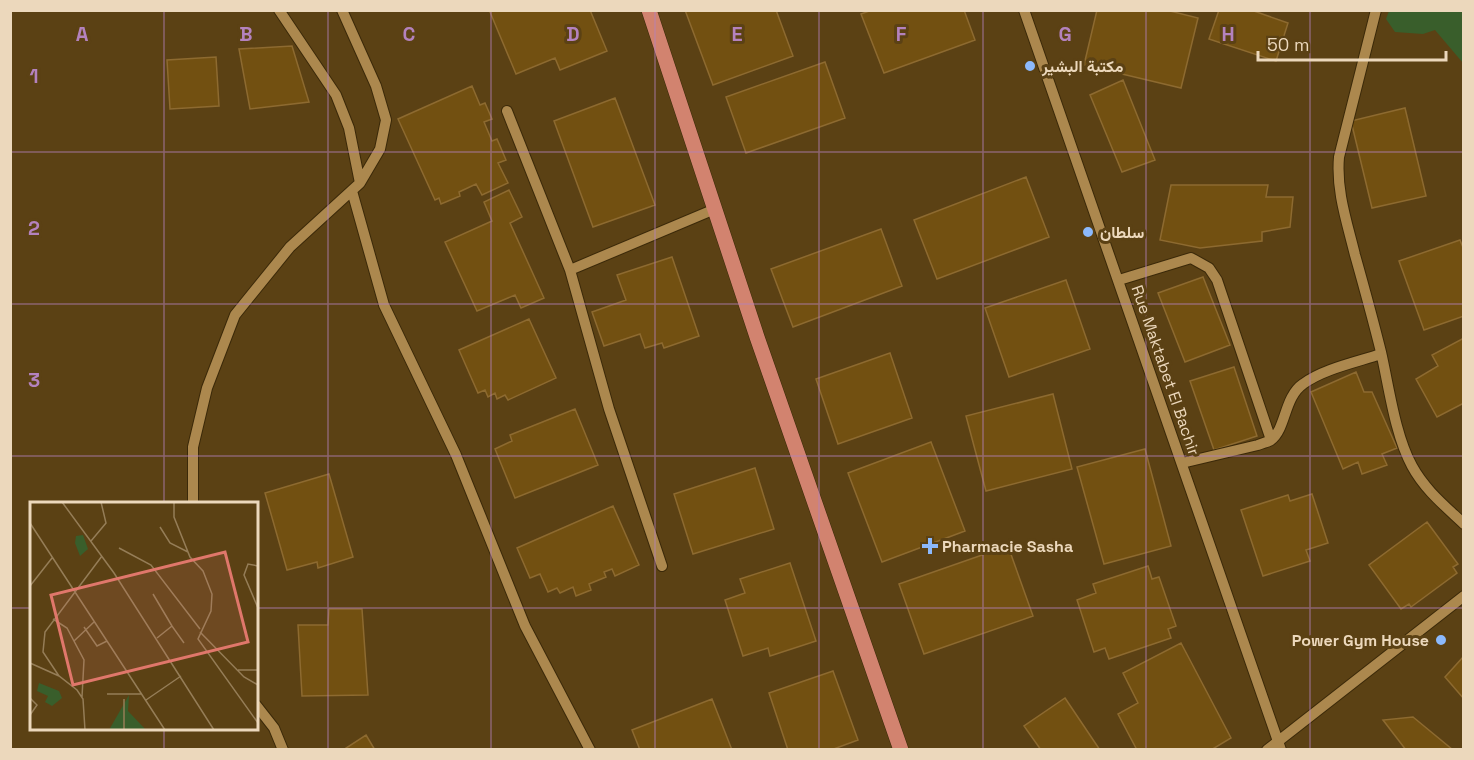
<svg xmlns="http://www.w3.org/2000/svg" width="1474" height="760" font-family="'Space Grotesk',Vazirmatn,sans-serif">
<rect width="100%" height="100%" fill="#5b4114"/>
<path fill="#395e2b" d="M1389 11H1463V63L1435 30 1423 34 1395 32 1386 19Z"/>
<path fill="#725011" stroke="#8d6a30" stroke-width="1.5" d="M495 10H590L607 51 560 70 555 58 516 74 490 12Z
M685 10H776L793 56 713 85Z
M872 10H964L975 40 884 73 861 14Z
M1097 10H1166L1198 18 1181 88 1084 65Z
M1219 10H1251L1288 23 1276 61 1209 39Z
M292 46 309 102 250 109 239 49Z
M216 57 219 106 170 109 167 60Z
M825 62 845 118 746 153 726 97Z
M1123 80 1155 160 1122 172 1090 95Z
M472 86 480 105 485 103 492 119 484 122 492 141 497 139 506 160 498 163 508 183 482 195 476 184 459 192 460 196 441 204 439 198 435 200 398 119Z
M615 98 655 205 593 227 554 121Z
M1405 108 1426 196 1372 208 1351 121Z
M1026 177 1049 237 937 279 914 220Z
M1171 185H1268L1266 197H1293L1290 227 1262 232V241L1200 248 1160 240Z
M509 190 522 217 510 223 544 298 521 308 515 295 477 311 445 242 492 221 484 202Z
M881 229 902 286 793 327 771 269Z
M1460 240 1464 250V316L1424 330 1399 261Z
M672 257 699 336 664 348 662 343 645 348 640 334 604 346 592 312 626 300 617 275Z
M1203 277 1230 345 1185 362 1158 293Z
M1066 280 1090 349 1009 377 985 308Z
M529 319 556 378 508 400 505 395 497 399 495 393 488 397 485 390 478 393 459 350Z
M1464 338V403L1437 417 1416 379 1438 366 1432 355Z
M890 353 912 418 838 444 816 379Z
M1234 367 1257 436 1214 450 1190 381Z
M1356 372 1364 392H1372L1397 448 1382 454 1387 465 1362 474 1358 462 1343 469 1311 392Z
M1053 394 1072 469 986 491 966 416Z
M575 409 598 465 515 498 495 449 512 441 510 435Z
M931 442 965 531 882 562 848 473Z
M1145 449 1171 546 1104 564 1077 467Z
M755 468 774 529 693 554 674 494Z
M329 474 353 557 318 568 317 562 287 570 265 493Z
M1312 494 1328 543 1306 550 1310 561 1263 576 1241 510 1288 495 1290 501Z
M613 506 639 565 615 576 612 569 604 572 606 577 589 584 591 590 576 596 573 587 560 593 557 588 548 592 540 574 530 578 517 548Z
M1427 522 1458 564 1453 567 1457 573 1411 607 1409 604 1401 609 1369 565Z
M1008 546 1033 616 924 654 899 584Z
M790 563 816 641 770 656 768 648 743 656 725 600 745 593 740 579Z
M1148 566 1152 579 1159 577 1176 626 1168 629 1171 638 1109 659 1105 648 1094 652 1077 600 1096 593 1093 584Z
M329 609H362L368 695 302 696 298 625H328Z
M1181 643 1231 738 1211 750H1137L1118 714 1138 703 1123 673Z
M1464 656V699L1445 677Z
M833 671 858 740 831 750H788L769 693Z
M1065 698 1100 750H1041L1024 726Z
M712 699 732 750H640L632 730Z
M1413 717 1453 750H1406L1383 720Z
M366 735 375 750H343Z"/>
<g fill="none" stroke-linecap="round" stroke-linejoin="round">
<defs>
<path id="minor" d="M279 10 336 95 349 128 360 183
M1024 10 1281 750
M1376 10 1339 157C1336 191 1347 222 1355 255 1364 287 1373 320 1381 352 1389 387 1395 435 1412 466 1425 490 1445 506 1464 524
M507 111 570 270 715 209
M352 191 384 305 456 455 525 626 590 750
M570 270 609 409 662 566
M1119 280 1191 258 1209 268 1217 280 1271 440
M1182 463 1258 445C1262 443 1268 442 1271 440 1286 429 1284 397 1303 384 1323 369 1357 362 1381 354
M193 504V447L207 388 235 315 290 247 360 183 380 149 386 120 376 86 342 10
M256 705 274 728 283 750
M1267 750 1464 596"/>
<path id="major" d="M649 10 757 337 901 750"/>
</defs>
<use href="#minor" stroke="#3b2909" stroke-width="12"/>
<use href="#major" stroke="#3b2909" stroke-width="16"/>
<use href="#minor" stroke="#ac884e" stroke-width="10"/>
<use href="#major" stroke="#d2836f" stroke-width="15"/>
</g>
<path fill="none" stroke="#b482be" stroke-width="1.5" stroke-opacity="0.55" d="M164 10V504M328 10V750M491 10V750M655 10V750M819 10V750M983 10V750M1146 10V750M1310 10V750M10 152H1464M10 304H1464M10 456H1464M10 608H32M256 608H1464M164 728V750"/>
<g fill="#8cb9fc" stroke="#5b4114" stroke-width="2">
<circle cx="1030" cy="66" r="6"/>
<circle cx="1088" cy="232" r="6"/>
<path d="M927 537h6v6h6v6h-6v6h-6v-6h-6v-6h6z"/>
<circle cx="1441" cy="640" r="6"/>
</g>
<g text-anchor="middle" stroke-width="6" stroke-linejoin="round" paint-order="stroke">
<g font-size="16" font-weight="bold" fill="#ecd8bc" stroke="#5b4114" text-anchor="start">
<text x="1042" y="72">مكتبة البشير</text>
<text x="1100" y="238">سلطان</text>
<text x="942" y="552">Pharmacie Sasha</text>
<text x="1429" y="646" text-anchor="end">Power Gym House</text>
</g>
<g font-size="16" fill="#ecd8bc" stroke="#5b4114">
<text transform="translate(1166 370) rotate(71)" y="6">Rue Maktabet El Bachir</text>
</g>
</g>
<g transform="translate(30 502)">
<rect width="228" height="228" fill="#5b4114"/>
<path d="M53 33 58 47 50 54 45 41 46 34ZM9 181 29 189 32 196 22 204 15 200 18 194 7 189ZM99 193 98 209 116 228H79Z" fill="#395e2b"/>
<path fill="none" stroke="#957d57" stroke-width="1.5" d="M32 0 84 71 184 228M144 0V15L160 55 173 69 182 92 181 109 168 137 228 221M0 21 135 228M130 25 140 41 158 50M61 39 76 21 71 0M89 46 121 63 170 127M228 64 218 62 214 73 228 106M0 84 22 56M123 92 142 124M23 117 37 126 54 158 52 195M54 125 67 144 77 139M170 130 214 175 228 183M127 136 142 124 154 141M44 139 64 120M0 161 29 174 47 188 53 197 55 228M208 168H228M29 174 13 150 15 130 72 54M77 192H112M0 196 7 203 0 213M94 197V228M116 198 151 174"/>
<path fill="#e0776b" fill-opacity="0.15" stroke="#e0776b" stroke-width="3" d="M195 50 218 140 43 183 21 93Z"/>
<rect width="228" height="228" fill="none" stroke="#ecd8bc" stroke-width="3"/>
</g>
<g font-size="20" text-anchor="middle" font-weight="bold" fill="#b482be" stroke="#5b4114" stroke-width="6" stroke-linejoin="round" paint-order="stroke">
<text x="82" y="41">A</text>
<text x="246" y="41">B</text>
<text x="409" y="41">C</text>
<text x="573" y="41">D</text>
<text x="737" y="41">E</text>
<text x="901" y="41">F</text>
<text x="1065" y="41">G</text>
<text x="1228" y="41">H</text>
<text x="34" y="83">1</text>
<text x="34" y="235">2</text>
<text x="34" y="387">3</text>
</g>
<rect width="1474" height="760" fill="none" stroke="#ecd8bc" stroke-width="24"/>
<path d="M1258 51v9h188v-9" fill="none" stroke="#ecd8bc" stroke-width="3"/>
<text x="1267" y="51" font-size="18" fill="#ecd8bc" stroke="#5b4114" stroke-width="4.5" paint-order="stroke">50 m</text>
</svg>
